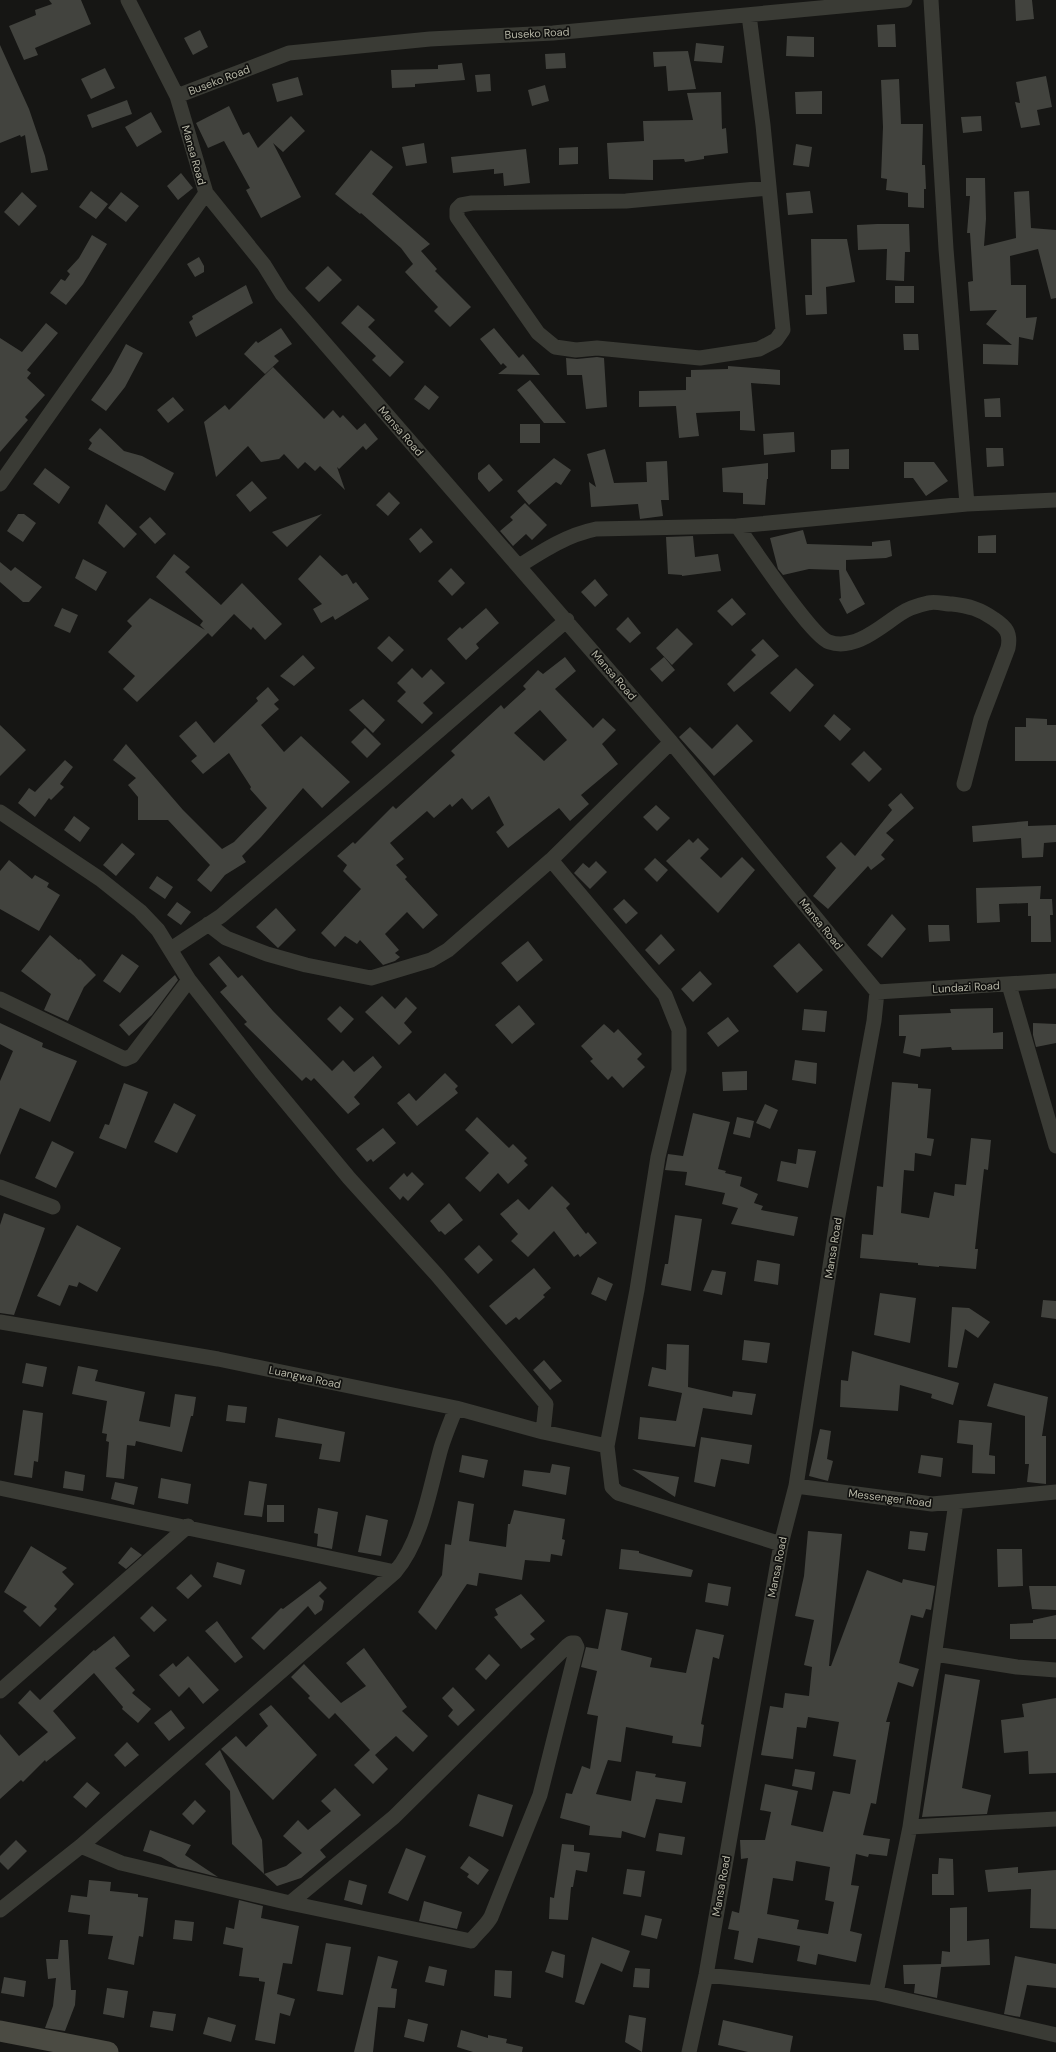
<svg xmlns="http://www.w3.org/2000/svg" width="1056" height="2052" font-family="'DM Sans',sans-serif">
<rect width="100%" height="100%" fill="#161614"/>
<path fill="#42433e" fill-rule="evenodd" d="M49 0H81L91 24 35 48 38 55 24 60 9 26 36 15 35 10 52 4Z
M1015 0H1032L1034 19 1016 21Z
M895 24 896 47H878L877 25Z
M200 30 208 47 193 55 184 38Z
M787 36 814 37V57L786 56Z
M696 43 724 46 722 63 694 61Z
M0 45 29 109 45 156 48 170 31 173 25 135 21 137 20 135 0 143Z
M688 51 696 89 668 91 666 66 654 67 653 52Z
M565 53 566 68 546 69 545 54Z
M462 63 465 80 415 84V87L392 88 391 70 438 69V65Z
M105 68 115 88 91 99 81 79Z
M490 74 491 91 477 92 475 75Z
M1046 76 1052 107 1037 110 1040 125 1021 128 1015 102 1020 103 1016 82Z
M298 77 303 95 277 102 272 84Z
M899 79 901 124H923L922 165H925L926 189H924V208L908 207V193L886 190 887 179 881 178 883 127 881 80Z
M545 85 549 101 532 106 528 90Z
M822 91V114H796L795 92Z
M721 92 722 129 726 128 728 153 704 156V159L685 162 684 159 653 160V180L609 179 607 143 644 141 643 121 693 120 687 93Z
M127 100 132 114 92 128 87 115Z
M229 106 243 135 249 132 258 148 291 116 305 131 283 152 273 143 301 197 261 218 246 190 250 188 224 141 208 148 196 123Z
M151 112 162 132 137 147 125 127Z
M981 116 982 131 963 133 961 117Z
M424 143 427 163 406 166 402 147Z
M796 144 812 147 809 167 793 165Z
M578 147V164L559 165V148Z
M526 149 530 183 504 186 503 173 494 174V169L453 173 451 157Z
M371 150 393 167 372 194 430 244 421 251 437 269 435 271 471 307 450 327 434 311 438 307 405 272 413 264 401 248 361 213 360 214 335 194Z
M181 173 193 188 178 200 167 186Z
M966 178H985L986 219 984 246 1016 238 1014 192 1029 191 1031 228 1056 230V298L1051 299 1038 249 1010 256 1011 285H1026V318L1037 317 1033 340 1019 337 1018 365 983 364V344L1012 345 986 324 997 310 970 311 968 282 973 281 970 233H967L970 196H966Z
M91 191 108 204 96 219 79 207Z
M810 191 813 213 788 215 786 193Z
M22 192 37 206 19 226 4 212Z
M121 192 139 206 126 222 108 208Z
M877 224H909L910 252H905L904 281 886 280 887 249 858 250 857 225Z
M92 235 107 244 83 284 66 305 50 293 61 279 65 281 70 274 67 271 79 258Z
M811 239H847L855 282 826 287 827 314 806 315 805 295H812Z
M199 257 204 266V272L195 277 187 264Z
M328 266 342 280 319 302 305 288Z
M246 285 253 303 196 337 189 322 193 319 192 316Z
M895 286H914V303H895Z
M358 305 375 320 368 327 404 362 390 377 372 360 376 356 341 323Z
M46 323 58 333 27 370 31 373 27 378 45 395 25 417 28 420 0 452V338L22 352Z
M281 328 292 344 274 356 279 361 265 374 244 354 256 341 258 343Z
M494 328 519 358 523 354 540 375 498 374 507 367 503 363 501 365 480 339Z
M903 334H918L919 350H904Z
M126 344 143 353 125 387 106 411 91 400 111 372Z
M597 357 604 358 607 407 586 409 582 375H567L566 358 577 359Z
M728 366 780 370V385L751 383 755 431 740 430V411L696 413 699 436 679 438 676 406 639 407V391L686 390V377H691V370L728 369Z
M273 367 324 419 333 410 340 418 343 415 357 430 365 423 378 439 366 450 363 446 339 469 337 467 345 490 320 466 315 471 305 462 298 469 284 454 279 459 261 462 248 446 216 477 204 422 225 405 229 410Z
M530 380 554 409 566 423H544L517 390Z
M425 385 439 397 429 410 414 399Z
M173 397 184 410 168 423 157 410Z
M1000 398 1001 417H985L984 399Z
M520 424H540V443H520Z
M100 428 124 451 142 456 174 473 165 491 88 449 92 443 89 440Z
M794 432 795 452 764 455 763 434Z
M986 448H1003L1004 466 987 467Z
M605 449 614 483 647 482 646 462 667 461 669 500H661L663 516 640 519 638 504 591 507 589 482 596 487 587 454Z
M849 449V469H831V450Z
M554 458 571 470 561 485 556 482 529 505 517 491Z
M904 462H934L948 481 926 496 913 478H904Z
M768 463V479H767L765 505 743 504V493L723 492 722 468Z
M489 464 503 480 489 492 478 479V473Z
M45 468 70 487 59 504 33 484Z
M252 481 267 498 250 512 236 495Z
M389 492 400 503 388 516 376 505Z
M525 503 547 525 532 540 526 534 513 546 500 531 513 520 510 517Z
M106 504 137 534 124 548 98 523Z
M18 514H24L36 523 23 542 7 531Z
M322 514 287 547 272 532Z
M150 517 166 534 155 544 139 527Z
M421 528 433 542 420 553 409 539Z
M803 530 807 544 872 546V542L890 540 892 556 886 558 846 560V570L865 604 847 614 839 599 841 598 839 570 809 569 783 575 778 569 770 538Z
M996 535V553H978V536Z
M693 536 695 557 718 554 721 571 682 576V575L668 574 666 537Z
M174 554 190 567 185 572 221 605 242 583 282 624 265 640 253 627 251 630 234 614 212 637 208 633 137 702 123 689 135 676 108 652 132 626 127 621 150 598 205 630 200 625 203 621 156 577Z
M320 555 342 576 347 574 353 584 356 582 369 599 335 620 333 616 321 623 313 609 322 604 298 579Z
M83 559 107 572 96 591 75 578Z
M0 562 11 571 15 567 42 587 29 602H23L0 582Z
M451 568 465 583 452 596 438 581Z
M595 579 608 595 595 607 581 592Z
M732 598 746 614 732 626 717 611Z
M62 608 78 615 70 633 54 626Z
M486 608 499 623 476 644 479 648 466 660 447 639 460 627 462 629Z
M628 617 641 633 630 643 616 629Z
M677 628 693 644 672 665 656 648Z
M389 636 404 650 392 662 377 648Z
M763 639 779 656 734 692 727 684 756 655 751 650Z
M303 655 315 668 294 686 280 676Z
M565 657 576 671 555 689 593 728 603 718 616 730 602 744 618 764 581 795 589 804 570 821 559 808 508 848 496 832 504 825 489 796 472 810 462 798 452 807 450 804 434 818 427 811 390 843 404 859 396 865 407 877 405 879 438 915 423 929 407 912 385 934 399 950 395 953 400 957 395 961 383 965 360 940 357 944 345 936 335 947 321 933 361 889 343 871 347 865 337 856 353 842 355 844 393 806 396 809 455 755 451 751 501 705 504 709 526 689 523 686 538 670 543 674ZM540 710 567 740 544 761 514 733Z
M664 657 675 670 662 682 650 669Z
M412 668 422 678 431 669 445 683 423 703 433 713 422 724 397 701 406 692 397 683Z
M796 668 814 685 790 712 770 693Z
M268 687 279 700 274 704 279 709 261 725 284 752 301 736 350 782 322 808 303 788 261 837 242 856 246 862 225 875 211 892 197 880 210 865 168 820H138V797L128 785 136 778 113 760 126 744 183 810 222 849 234 842 267 808 250 789 251 787 229 753 203 774 191 761 197 756 179 736 196 721 214 743 258 701 256 698Z
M363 699 385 720 373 733 349 710Z
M834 714 851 729 840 741 824 726Z
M1026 718 1047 719V725H1056V761H1015V727H1026Z
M737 724 753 741 714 776 679 737 690 727 712 749Z
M0 725 26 750 0 776Z
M365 728 381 744 367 758 351 742Z
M864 751 882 769 869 782 851 764Z
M65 760 73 767 60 784 64 787 51 800 49 798 35 817 18 803 29 788 35 792Z
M901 793 914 808 886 833 894 840 881 855 885 859 871 870 868 866 828 909 813 896 836 868 826 857 841 842 855 856 892 810 888 805Z
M656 805 670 818 657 831 643 817Z
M74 816 90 828 80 842 64 830Z
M1028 821V826L1056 825V842L1044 843 1043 857 1022 858 1021 838 973 842 972 826Z
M698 838 709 849 700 858 721 878 742 857 755 870 718 913 666 861 689 839 693 843Z
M122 843 135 854 116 876 103 865Z
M655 858 668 870 657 882 644 869Z
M9 860 32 879 35 875 49 883 47 887 60 895 39 931 0 909V871Z
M596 861 607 872 590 889 574 873 583 863 589 868Z
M157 876 173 887 165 899 149 888Z
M1041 886 1040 899H1052L1053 915H1050L1051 942H1031V916H1028V903L999 904 1000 922 977 923 976 888Z
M624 899 638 913 626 924 613 909Z
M177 902 191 912 181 925 167 915Z
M276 908 296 930 278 948 256 927Z
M892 914 906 929 882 958 867 945Z
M928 925H949L950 941 929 942Z
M661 934 675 950 659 965 645 950Z
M50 935 79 960 80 959 96 975 84 987 68 1021 44 1010 51 994 21 971Z
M528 941 543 960 517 982 501 963Z
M799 943 823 970 797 993 773 966Z
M122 954 139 966 120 993 103 981Z
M219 956 238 978 242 975 273 1011 332 1071 343 1060 354 1072 373 1056 382 1067 354 1097 360 1104 348 1114 314 1078 311 1081 306 1077 302 1081 244 1024 247 1022 220 992 227 986 209 964Z
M700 971 712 984 693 1002 681 989Z
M175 975 178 980 152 1015 129 1036 119 1025Z
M382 996 395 1009 406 997 417 1008 404 1023 412 1032 399 1045 365 1012Z
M519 1005 535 1024 512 1044 495 1025Z
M340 1006 354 1019 341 1033 327 1019Z
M993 1008V1033L1003 1032V1049L952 1050 951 1047 921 1049 920 1057 903 1053 906 1036H899V1015L951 1013 950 1009Z
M804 1009 827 1011 825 1032 802 1030Z
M728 1017 739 1031 718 1047 707 1033Z
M0 1023 43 1043 42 1047 77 1061 50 1122 20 1108 0 1155V1081L13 1051 0 1044Z
M1033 1023 1056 1024V1043L1036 1047 1033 1035Z
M604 1024 614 1033 618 1029 642 1054 637 1059 645 1067 623 1088 612 1076 608 1080 590 1061 593 1059 581 1046Z
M795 1060 817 1063 816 1084 792 1080Z
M747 1071V1090L723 1091 722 1072Z
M445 1073 458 1086 455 1089 458 1093 417 1126 397 1103 409 1093 416 1101Z
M892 1082 918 1084V1088L931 1089 927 1138 934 1139 931 1156 915 1153 914 1171 904 1170 901 1213 929 1218 934 1192 954 1196 955 1184 966 1185 971 1138 991 1140 988 1170 984 1169 975 1249H978L976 1269 939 1266V1267L918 1265V1263L860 1258 862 1234 873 1235 877 1186 883 1187Z
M124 1083 148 1092 126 1149 99 1138 105 1124 109 1125Z
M174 1103 196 1115 177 1153 154 1142Z
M765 1104 778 1110 770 1129 756 1123Z
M693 1113 730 1122 718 1169 726 1171 725 1173 742 1177 740 1186 758 1194 754 1203 763 1206 761 1210 798 1217 794 1236 731 1224 738 1208 722 1204 725 1193 685 1185 687 1172 665 1170 668 1154 683 1156Z
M477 1117 509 1148 513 1144 527 1158 524 1161 528 1165 508 1184 498 1173 480 1192 465 1178 489 1153 465 1130Z
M737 1117 754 1121 750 1138 733 1134Z
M383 1128 396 1143 373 1162 371 1159 367 1162 356 1149Z
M52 1141 74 1152 56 1188 35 1178Z
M798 1149 816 1151 808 1188 777 1181 781 1161 796 1164Z
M412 1172 424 1184 408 1201 403 1196 400 1200 389 1188 404 1173 407 1177Z
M552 1186 570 1204 566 1208 586 1234 588 1232 597 1243 580 1257 578 1254 574 1257 554 1231 528 1257 511 1241 518 1234 500 1214 518 1199 529 1210Z
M449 1203 463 1220 445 1235 441 1231 439 1232 430 1221Z
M4 1213 45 1228 14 1315 0 1313V1225Z
M675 1215 702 1219 691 1291 661 1285 665 1264H668Z
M77 1225 121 1248 97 1292 79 1282 77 1287 69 1285 60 1306 37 1296Z
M479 1245 493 1260 478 1274 464 1259Z
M757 1260 780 1264 778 1285 754 1281Z
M534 1268 551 1288 543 1295 545 1297 519 1320 516 1317 506 1325 489 1306Z
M712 1270 726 1272 722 1295 703 1291Z
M598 1277 613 1284 606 1301 591 1294Z
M880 1293 916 1298 910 1343 874 1335Z
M1043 1300 1056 1301V1319L1041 1317Z
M952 1307 969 1308 990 1322 978 1338 965 1329 957 1368 948 1367Z
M744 1340 770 1343 767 1363 742 1360Z
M667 1344 689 1345 688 1387 732 1397 733 1391 756 1394 752 1415 703 1408 695 1447 638 1439 640 1417 676 1421 682 1393 648 1386 652 1367 666 1370Z
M852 1351 959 1383 953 1405 931 1398 932 1394 900 1385 898 1411 840 1407 841 1380 848 1381Z
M544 1360 562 1381 550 1390 533 1370Z
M26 1363 47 1367 43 1387 22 1383Z
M78 1366 98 1370 95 1381 145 1392 139 1421 170 1427 175 1394 196 1397 193 1416H191L182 1452 136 1441 135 1446 127 1445 124 1479 106 1477 109 1442 106 1441 107 1434 102 1433 107 1401 72 1394Z
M994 1383 1048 1397 1042 1436H1046V1484L1027 1482 1029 1464H1025V1416L987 1406Z
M228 1405 247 1407 245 1423 226 1421Z
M23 1410 43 1413 38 1462 34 1461 32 1478 14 1475Z
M278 1418 345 1432 340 1462 319 1459 322 1444 275 1437Z
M959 1420 992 1423 989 1455 995 1456V1474L972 1473 973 1445 957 1443Z
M820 1429 831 1431 827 1459 833 1461 828 1481 809 1476Z
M701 1437 752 1445 749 1464 721 1459 715 1487 694 1482Z
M462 1455 488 1460 484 1478 459 1472Z
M921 1455 943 1458 941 1477 918 1473Z
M552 1464 570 1467 566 1495 522 1486 524 1470 550 1473Z
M632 1469 679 1477 675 1497Z
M65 1471 85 1475 83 1491 63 1488Z
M161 1478 191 1484 188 1504 158 1498Z
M249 1481 267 1484 262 1517 244 1515Z
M115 1482 138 1487 134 1505 111 1499Z
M458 1501 474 1504 469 1541 506 1547 508 1524H510L514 1510 565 1519 562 1539 565 1540 562 1556 551 1554 550 1562 525 1560 522 1580 479 1573 477 1586 467 1584 436 1630 418 1612 442 1575 445 1544 451 1545Z
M267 1505H284V1522H267Z
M318 1508 338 1512 332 1549 317 1546 318 1534 314 1533Z
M366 1515 388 1520 381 1556 358 1552Z
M808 1531 842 1534 829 1666H831L867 1570 902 1583 903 1579 935 1586 931 1610 926 1609 923 1618 911 1615 899 1663 919 1669 913 1687 898 1682 886 1722H890L876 1804 871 1803 863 1835 890 1839 887 1856 869 1854 868 1857 856 1854 851 1885 859 1886 850 1931 862 1934 856 1962 818 1954 816 1965 797 1961 800 1946 758 1938 753 1963 734 1959 739 1931 728 1929 732 1911 739 1913 748 1858 741 1859 740 1840H765L771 1812 760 1810 765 1784 798 1791 791 1825 823 1832 833 1791 850 1794 856 1760 833 1756 839 1722 808 1717 806 1728 797 1727 793 1759 761 1755 770 1706 783 1708 785 1693 809 1696 812 1667 804 1665 814 1620 795 1616 804 1576ZM796 1861 830 1867 825 1900 834 1902 828 1934 797 1929 799 1920 767 1914 773 1878 793 1881Z
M910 1531 928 1533 925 1551 908 1549Z
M31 1546 67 1568 62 1572 74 1584 54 1606 57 1609 40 1627 23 1611 27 1607 4 1592Z
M131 1547 142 1555 126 1569 118 1563Z
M621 1549 639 1551V1553L693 1570 691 1577 619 1569Z
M997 1549H1022L1023 1586 998 1587Z
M217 1562 245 1570 241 1585 213 1577Z
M191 1574 202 1586 188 1599 176 1588Z
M320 1581 327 1588 319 1596 324 1601 322 1610 315 1615 308 1606 264 1650 251 1638 281 1608 283 1609Z
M708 1583 731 1587 728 1606 705 1602Z
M1029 1586H1056V1610L1032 1609Z
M521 1594 545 1621 530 1634 535 1639 521 1649 494 1617 498 1615 495 1609Z
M152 1606 167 1620 154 1632 140 1618Z
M606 1609 628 1613 621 1650 652 1658 650 1667 686 1673 696 1629 724 1635 719 1659 713 1657 701 1724 704 1725 701 1747 672 1743 673 1736 626 1727 621 1762 608 1760 596 1794 631 1801 636 1771 656 1774 655 1777 686 1782 682 1803 656 1799 645 1838 622 1831 621 1838 589 1835 590 1826 560 1818 566 1793 572 1794 582 1766 590 1769 598 1716 587 1714 597 1671 581 1667 586 1647 598 1649Z
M1056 1615V1639H1010V1624L1033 1623V1620Z
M217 1621 243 1657 235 1663 205 1631Z
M114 1636 130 1656 115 1668 135 1690 132 1693 151 1709 138 1723 122 1709 123 1707 94 1673 53 1711 76 1738 46 1762 45 1760 23 1782 21 1780 0 1799V1734L19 1756 48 1732 18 1703 30 1690 40 1700 94 1650 95 1651Z
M364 1648 407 1707 402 1711 428 1736 413 1752 396 1736 375 1755 388 1769 373 1784 354 1765 370 1750 335 1713 329 1719 308 1698 310 1696 291 1677 304 1664 341 1703 366 1686 346 1663Z
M489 1654 500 1665 486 1680 475 1669Z
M188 1656 219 1690 203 1704 189 1687 179 1697 159 1675 173 1663 176 1667Z
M945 1674 980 1680 962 1788 991 1795 987 1814 922 1817Z
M453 1687 475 1710 458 1726 448 1716 453 1710 442 1698Z
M1056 1698V1773L1029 1774 1028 1751 1004 1753 1001 1720 1024 1717 1022 1704Z
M271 1705 317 1755 273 1800 221 1749 236 1736 246 1747 268 1726 259 1714Z
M171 1710 185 1728 169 1741 154 1723Z
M127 1742 139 1755 125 1767 114 1755Z
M220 1750 262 1840 264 1874 286 1866 302 1853 283 1836 298 1820 308 1830 331 1811 321 1801 335 1788 361 1815 320 1850 326 1857 301 1878 277 1886 232 1844 230 1791 205 1764Z
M795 1769 815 1772 812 1790 792 1786Z
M87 1782 100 1793 86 1808 73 1797Z
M478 1794 513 1805 503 1837 469 1826Z
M195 1800 206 1811 193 1825 182 1814Z
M150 1830 191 1845 185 1855 218 1877 178 1867 161 1857 143 1851Z
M659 1833 685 1837 682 1855 656 1851Z
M16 1840 27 1851 8 1870 0 1862V1856Z
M562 1844 574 1845V1851L590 1853 587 1872 576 1870 573 1887H571L568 1920 549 1919 550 1897 554 1898Z
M406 1848 426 1856 408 1901 388 1893Z
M469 1856 489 1870 478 1885 467 1877 469 1874 460 1868Z
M939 1858 953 1859 954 1895H932V1874H938Z
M1018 1867V1873L1056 1870V1929L1030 1928 1031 1889 988 1892 985 1870Z
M627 1869 645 1871 641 1897 623 1894Z
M89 1880 111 1882 110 1891 138 1894V1897L148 1898 143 1937 139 1936 134 1965 108 1959 113 1936 88 1934 90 1915 68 1912 71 1895 87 1897Z
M349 1880 367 1885 362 1905 344 1900Z
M239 1900 263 1906 261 1918 299 1926 292 1964 283 1963 277 1994 295 1999 290 2016 280 2013 275 2044 255 2040 265 1982 259 1981V1978L239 1976 243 1948 223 1944 226 1927 234 1929Z
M424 1901 462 1912 457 1929 419 1921Z
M967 1907V1941L989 1939 990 1965 941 1967 937 1998 914 1993 915 1984H904L903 1965 941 1964 942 1951 950 1952V1908Z
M645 1915 662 1919 657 1939 641 1935Z
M175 1920 194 1922 192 1941 173 1939Z
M592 1937 630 1951 622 1972 601 1963 584 2005 575 2002Z
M60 1940H68L71 1990H76L75 2005 65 2031 45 2028 53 2006 56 1978 48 1979 46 1959H58Z
M326 1943 351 1947 343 1995 317 1991Z
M552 1951 565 1955 563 1978 545 1972Z
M378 1956 398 1961 391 1988 397 1989 395 2008 378 2007 373 2052H354Z
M1015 1956 1056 1964V1988L1027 1985 1020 2017 1004 2014Z
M429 1966 447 1970 444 1986 425 1982Z
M635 1968 650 1969 649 1988 633 1987Z
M495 1970 512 1971 511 1998 494 1996Z
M4 1977 26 1981 24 1997 1 1993Z
M107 1988 128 1991 124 2018 103 2014Z
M153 2011 176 2014 173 2031 150 2027Z
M629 2015 646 2018 642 2052 625 2042Z
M208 2017 236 2025 231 2042 203 2034Z
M408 2019 428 2024 424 2042 404 2037Z
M723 2020 793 2036 790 2052H748L718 2045Z
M461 2030 488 2038V2035L507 2039 506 2043 523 2047 522 2052H473L457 2047Z"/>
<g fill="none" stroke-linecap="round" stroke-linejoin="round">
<path stroke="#3a3b35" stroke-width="15" d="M128 0 177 96 206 193 264 265 282 294 671 742 877 992 874 1021 837 1221 796 1486 781 1544 706 1975 689 2052
M931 0 946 249 967 504
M749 15 763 125 783 330 776 340 759 349 700 358 597 348 576 350 555 347 538 333 457 217V209L461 205 472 203 626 201 768 188
M177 96 289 53 430 39 553 33 905 0
M0 484 206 193
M737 526C752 546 811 636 829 642 855 651 880 627 900 614 907 609 919 605 928 603 935 601 945 604 952 604 969 606 980 609 994 619 1006 627 1011 633 1008 648L981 719 964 784
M519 566C544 550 567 535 596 529L737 526 967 504 1056 500
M671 742 551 860 665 995 679 1030V1070L658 1157 637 1290 607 1446 612 1487 618 1493 781 1544
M0 812 100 879 140 911 158 930 189 980 262 1073 349 1178 436 1274 546 1404 543 1432
M208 924 226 938 267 954 306 965 371 978 431 960 448 950 551 860
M171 949 221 916 383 779 567 620
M1009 985 1056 1146
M877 992 1056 981
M0 999 125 1059 132 1056 189 980
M0 1187 53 1207
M0 1322 218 1359 456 1408 543 1432 607 1446
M796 1486 932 1504 1056 1492
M0 1488 395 1572
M935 1654 1017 1667 1056 1670
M0 1691 188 1526
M910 1827 1056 1819
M81 1846 121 1863 290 1903 394 1817 567 1646 571 1643H575L577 1647 540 1795 491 1917C486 1926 477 1933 471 1941L290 1903
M0 1910 81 1846 395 1572C422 1541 430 1487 441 1448 445 1435 451 1421 456 1408
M706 1975 876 1993 1056 2035
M876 1993 910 1827 956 1502"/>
<path stroke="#4b4b43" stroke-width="21" d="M0 2031 108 2052"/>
</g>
<g text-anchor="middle" stroke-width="3.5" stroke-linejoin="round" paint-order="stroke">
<g font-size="11" fill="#b6b6a6" stroke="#11110f">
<text transform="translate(537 33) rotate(-3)" y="4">Buseko Road</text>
<text transform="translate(219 80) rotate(-21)" y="4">Buseko Road</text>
<text transform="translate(194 155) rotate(74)" y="4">Mansa Road</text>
<text transform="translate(401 431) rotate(49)" y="4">Mansa Road</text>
<text transform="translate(614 675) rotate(49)" y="4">Mansa Road</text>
<text transform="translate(821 924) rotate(51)" y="4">Mansa Road</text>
<text transform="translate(966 987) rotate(-3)" y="4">Lundazi Road</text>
<text transform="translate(833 1248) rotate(-81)" y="4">Mansa Road</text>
<text transform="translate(305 1377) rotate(12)" y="4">Luangwa Road</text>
<text transform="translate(890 1498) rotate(7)" y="4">Messenger Road</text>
<text transform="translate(777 1567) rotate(-79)" y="4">Mansa Road</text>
<text transform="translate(721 1886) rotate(-80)" y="4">Mansa Road</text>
</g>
</g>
</svg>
